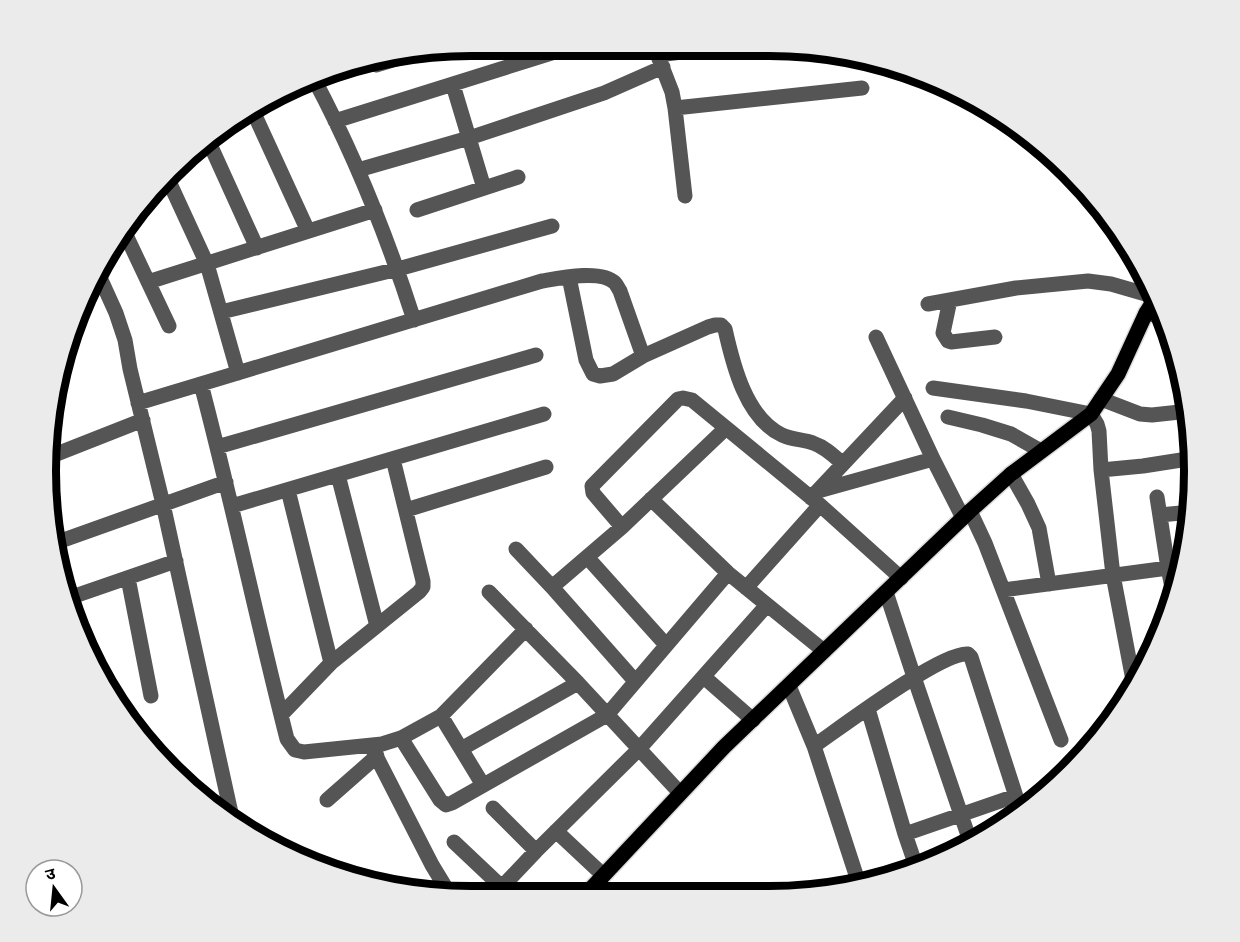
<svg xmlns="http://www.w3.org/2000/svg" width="1240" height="942" font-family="'Sofia Sans Condensed','Noto Sans Devanagari',sans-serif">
<rect width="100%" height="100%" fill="#fff"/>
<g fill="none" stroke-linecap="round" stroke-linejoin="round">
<defs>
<path id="major" d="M587 893 724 747 970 511 1011 474 1091 414 1118 374 1146 313 1156 297"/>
</defs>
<use href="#major" stroke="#dbdbdb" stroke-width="18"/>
<path stroke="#555" stroke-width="15" d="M654 46 672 92 675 108 685 196
M658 55 729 46
M366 59 370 63 376 65 419 52
M314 79C355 156 387 236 414 320
M453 85 484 188
M251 107 308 231
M675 108 862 88
M335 121 577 45
M208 140 257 248
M358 170 469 138 604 93 663 67
M166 175 207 264 238 373
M417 210 518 177
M125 233 169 326
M97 271 116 313 125 340 130 369 163 504 233 822
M569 277 586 360 593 374 600 376 613 374 643 356 708 327 715 325H721L725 329C733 365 746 418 782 435 792 440 803 439 813 443 825 447 834 456 843 464
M148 282 375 210
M950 300 943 333 948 341 951 342 995 337
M928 304 1016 288 1088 281 1111 284 1156 297
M221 312 398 269 552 226
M1146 313 1166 318
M876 337 933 459 963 518
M1176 353C1174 358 1175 364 1180 366
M201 384C232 502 257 621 287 739L295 750 304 752 382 744 401 738 441 716 526 629
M933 388 1026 401 1091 414 1097 424 1099 431 1101 470 1113 575 1133 680
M1101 399 1140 414 1152 415 1189 411
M138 403 542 281C559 278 602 269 615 283 617 285 618 288 620 291L643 356
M948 417 982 425 1011 434 1041 451
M217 447 536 355
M49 457 143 420
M1101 470 1143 466 1194 458
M1011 474 1028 504 1039 528 1049 584
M338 475 377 626
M288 490 331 663
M818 491 933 459
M1157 497 1168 568 1174 597
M811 498 905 398
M651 499 728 573 824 651
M232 506 544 414
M406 510 546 467
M970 511 985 543 1061 740
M1160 515 1191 512
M622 527 593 493 592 486 678 399 683 398 692 400 820 505 901 578
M55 543 226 482
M516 549 552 587 635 681
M587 557 666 645
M128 578 151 696
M552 587 622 527 726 428
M746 588 820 505
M1003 590 1183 566
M489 592 578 683 680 793
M886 592 914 677 971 844
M66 599 176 561
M704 677 753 720
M789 686 814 746 859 884
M868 709 905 834 917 869
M281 715 331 663 419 592 423 587V581L393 459
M441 716 483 785
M401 738 440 800 446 805 452 803 607 715 728 573
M371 746 432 865 449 893
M814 746C840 728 942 651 968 654L971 657 1021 812
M461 749 578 683
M327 800 377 756
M493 808 536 851
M556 831 603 875
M905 834 1015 796
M454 842 508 893
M502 887 536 851 639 749 767 605"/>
<use href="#major" stroke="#000" stroke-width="15"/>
</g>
<path d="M0 0H1240V942H0ZM471 56H769A415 415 0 0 1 1184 471V471A415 415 0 0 1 769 886H471A415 415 0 0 1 56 471V471A415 415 0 0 1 471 56Z" fill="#ebebeb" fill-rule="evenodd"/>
<path fill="none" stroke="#000" stroke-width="8" d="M471 56H769A415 415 0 0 1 1184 471V471A415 415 0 0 1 769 886H471A415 415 0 0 1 56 471V471A415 415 0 0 1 471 56Z"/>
<g transform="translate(54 888) rotate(345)"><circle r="28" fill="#ffffff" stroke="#999999" stroke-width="1.5"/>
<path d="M0-4.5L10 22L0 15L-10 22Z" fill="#000000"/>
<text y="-9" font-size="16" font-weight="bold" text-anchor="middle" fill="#000000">उ</text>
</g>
</svg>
